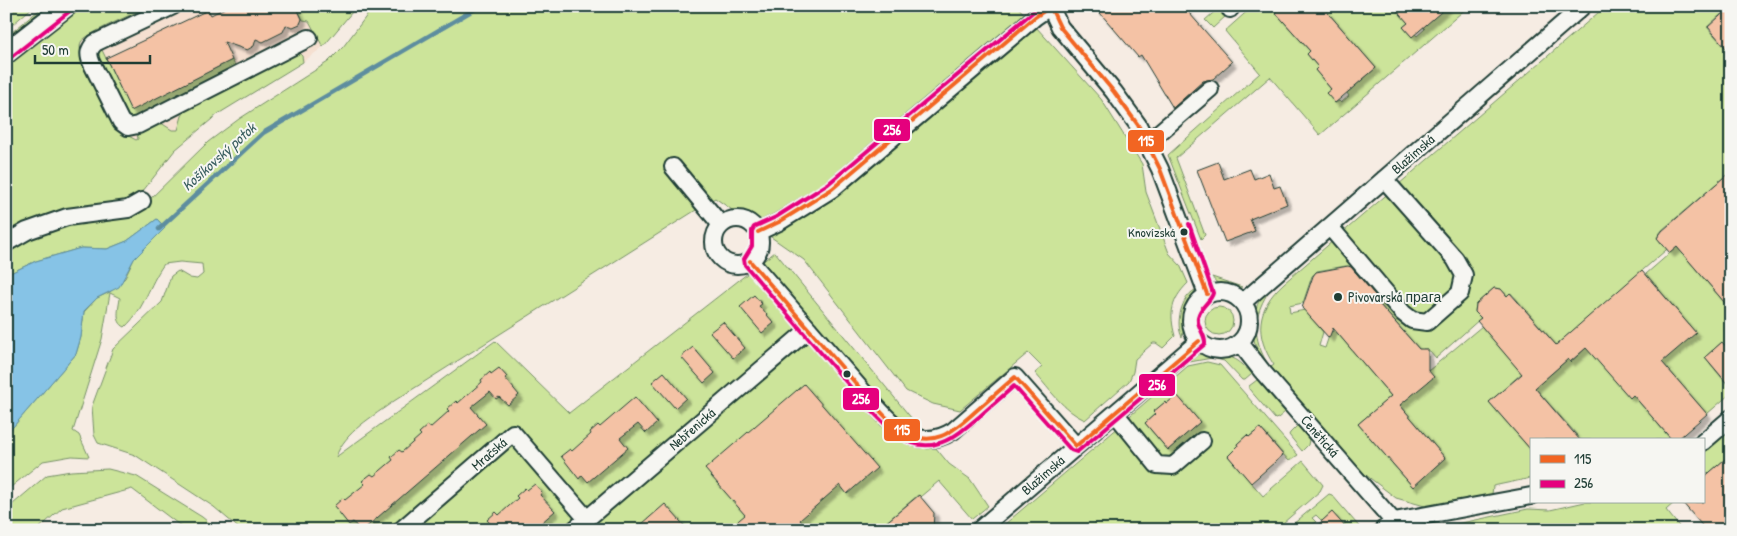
<svg xmlns="http://www.w3.org/2000/svg" width="1737" height="536" font-family="'Patrick Hand',sans-serif">
<defs>
<filter id="shadow"><feDropShadow dx="4.5" dy="4.5" stdDeviation="1" flood-color="#0004"/></filter>
</defs>
<rect width="100%" height="100%" fill="#f6ece3"/>
<filter id="ink" filterUnits="userSpaceOnUse"><feTurbulence type="fractalNoise" baseFrequency=".02" numOctaves="2"/><feDisplacementMap in="SourceGraphic" scale="10" xChannelSelector="R" yChannelSelector="G"/><feConvolveMatrix kernelMatrix="1 2 1 2 8 2 1 2 1" color-interpolation-filters="sRGB"/></filter>
<g filter="url(#ink)">
<path fill="#f5dfd0" d="M149 6H296L303 20 309 21 323 47 303 62V58L185 113 178 130H172L158 121 136 140 121 132 82 58 80 47 83 39 94 33Z"/>
<path fill="#cce49a" stroke="#769067" fill-rule="evenodd" d="M8 6H34L6 30V8Z
M44 6H51L6 42V37Z
M81 6H149C138 12 85 34 81 42 79 47 81 53 82 58L121 132 136 140 138 139 137 133 158 121 172 130H178L182 116 188 106 294 53H299L302 56 303 62 218 114 175 150 139 196 131 201 36 219 6 235V66Z
M296 6H357L323 47 309 21 303 20Z
M374 6H1017L1101 99 1142 164 1146 192 1169 253 1180 265 1188 283C1171 300 1169 313 1175 336L1163 348 1156 343H1153L1135 359 1133 372 1129 381 1085 420C1064 411 1050 390 1035 373L1042 367 1028 353 960 410 933 404 906 391 804 260 715 198 394 401C374 416 344 432 336 457L495 341 569 413 775 252 949 464 970 479 988 506 972 519 939 481 920 497 918 495 877 530H241L214 507 135 455 98 443 94 435 92 406 113 349 162 302 171 276 178 271 190 278 197 279 203 274 202 264 180 262 164 264C148 286 146 307 125 327 114 322 119 308 120 298L110 293 102 339 73 431 79 435 89 457 72 456 43 461 6 491V435L76 354 81 337 84 312 97 298 110 292 125 278 134 259 165 227 157 219 127 241 107 249 81 248 36 261 6 275V248L19 240 69 223 143 206 208 142 239 119 328 62 343 47Z
M1253 6H1282L1275 12 1310 51 1307 54 1318 67 1315 70 1331 89 1327 93 1335 103 1339 101 1341 103 1349 96 1347 93 1376 68 1322 6H1394L1408 23 1403 27 1412 37 1415 34 1417 36 1425 29 1423 27 1448 6H1469L1320 135 1270 77 1176 158 1205 235 1201 239 1168 155 1260 73 1225 31Z
M1606 6H1730L1707 27 1731 54V171L1662 230 1657 237 1661 243 1673 244 1556 345 1511 293 1507 296 1501 289 1494 288 1476 304 1475 311 1481 318 1436 358 1430 351H1428V349H1423V351H1421L1379 304 1381 301 1377 296 1374 297 1372 290 1353 268 1346 266 1317 271 1312 276 1303 303 1289 306 1290 313 1305 310 1323 332 1319 346 1325 348 1330 333 1335 330 1391 396 1358 424 1413 487 1445 458 1400 405 1433 377 1428 371 1482 326 1522 373 1489 402 1531 450V478L1493 486 1492 494 1484 501 1432 508 1396 498 1358 469 1271 367 1274 365C1254 335 1256 308 1284 283Z
M1220 7 1227 15 1213 28 1205 20Z
M101 48 131 110 232 60 238 71 127 122 94 54Z
M1677 247 1731 310V352L1722 342 1705 357 1727 384 1731 381V393L1707 414 1662 362 1695 332 1646 274Z
M1212 277 1242 287C1230 289 1218 287 1212 277Z
M1195 290 1189 306 1182 337C1175 324 1181 297 1195 290Z
M1268 292C1266 296 1263 301 1261 306 1253 325 1256 343 1266 361 1255 349 1252 340 1254 324 1256 308 1255 303 1268 292Z
M1205 321a14 14 0 1 1 28 0a14 14 0 1 1-28 0Z
M1586 348 1633 395 1670 438 1668 440H1572L1577 435 1535 388 1568 359 1571 362Z
M1203 354C1229 356 1234 354 1252 374L1245 380H1242L1224 361 1212 358 1184 363 1196 355Z
M1207 362 1220 365 1298 455 1289 461 1260 428 1249 437 1247 435 1237 444 1238 446 1228 456 1263 496 1303 461 1323 485 1320 491 1275 530H998L1120 426 1162 475 1177 469 1210 440 1204 432 1169 462H1159L1125 420 1188 366ZM1177 396 1200 422 1168 450 1145 423 1155 414 1154 412 1164 403 1166 404Z
M1257 380 1285 412 1278 418 1275 419 1249 389V386Z
M1298 425 1309 440 1308 445 1302 451 1289 435 1290 433Z
M1731 429V454L1703 478V454Z
M108 469 136 476 202 517 218 530H186L132 489 62 508 37 530H6V510L47 475 71 471Z
M1329 494 1332 495 1362 530H1348L1332 512 1322 521 1316 515 1312 518 1316 522 1309 528 1311 530H1286Z
M1585 502H1675L1666 510 1682 530H1442L1452 525 1528 509 1550 510Z"/>
<path fill="#86c3e6" stroke="#5d8d9f" d="M157 219 165 228 134 259 119 287 97 298 84 311 81 337 76 354 6 435V275L36 261 81 248 107 249 127 241Z"/>
<g fill="none" stroke-linecap="round" stroke-linejoin="round">
<path stroke="#5d8d9f" stroke-width="4.5" d="M159 229 263 133 480 6"/>
</g>
<path fill="#f4c2a5" stroke="#1f3d34" filter="url(#shadow)" d="M229 6H296L302 19 300 24 293 27 286 25 283 32 263 42 256 39 254 46 247 50 224 42 232 60 131 111 106 58 208 10 211 15Z
M1094 6H1183L1232 62 1213 79 1203 81 1173 108 1141 55 1138 57Z
M1282 6H1322L1376 68 1335 103 1326 93 1331 89 1315 70 1318 67 1307 54 1310 51 1275 12Z
M1393 6H1448L1412 37 1403 27 1408 23Z
M1731 6V54L1708 27Z
M1218 162 1224 179 1250 169 1254 179 1269 173 1274 188 1280 186 1287 204 1250 219 1255 231 1225 242 1197 170Z
M1731 171V310L1677 247 1670 253 1657 238 1662 231Z
M1348 266 1351 267 1381 302 1379 304 1419 349H1428V370L1434 377 1400 405 1445 458 1413 487 1358 424 1391 396 1333 328 1329 338 1302 308 1313 276 1316 272Z
M1642 270 1696 333 1662 362 1707 414 1677 440H1672L1633 395 1630 398 1586 348 1570 362 1568 359 1535 388 1580 440H1531V450L1489 402 1522 374 1477 321 1481 318 1475 312 1476 304 1494 288 1501 289 1507 296 1510 293 1556 345Z
M754 295 762 304 759 306 774 323 762 333 740 307Z
M723 322 745 348 733 358 710 332Z
M1722 342 1731 352V388L1705 357Z
M693 347 715 373 704 383 681 357Z
M499 368 507 377 505 378 519 395 508 405 499 397 496 399 490 392 471 407 486 424 363 530H360L353 522 349 525 334 506 343 498 345 500 365 484 362 481 371 474 374 476 393 460 391 457 399 450 402 452 421 435 419 433 428 425 430 428 449 411 447 409 456 401 458 403 482 382 481 380 490 372 491 374Z
M664 372 686 398 675 408 652 382Z
M804 384 877 468 847 494 840 485 800 520 808 530H727L745 515 705 469Z
M1177 395 1200 422 1168 450 1145 423 1155 414 1153 412 1165 402 1166 404Z
M635 397 657 423 646 433 638 424 620 438 628 448 588 482 582 475 579 479 561 456 570 449 572 451 591 434 590 432 598 425 600 427Z
M1260 428 1283 455 1251 483 1228 456 1238 446 1237 444 1247 435 1249 437Z
M1731 454V530H1706L1682 502H1703V478Z
M535 484 542 492 540 495 555 511 533 530H496L487 520 496 512 499 515 518 498 516 496 525 488 527 490Z
M919 495 934 513 933 530H877Z
M665 504 688 530H635Z
M1332 512 1348 530H1312Z"/>
<g fill="none" stroke-linecap="round" stroke-linejoin="round">
<defs>
<path id="minor" d="M173 6 95 43C88 50 88 55 92 64L121 122 128 127 138 125 309 38
M1051 8 1060 27 1114 92 1138 125 1160 169 1207 294
M1230 9 1232 6
M1147 143 1210 89
M673 167 721 225
M714 242a23 23 0 1 1 46 0a23 23 0 1 1-46 0Z
M1330 227 1403 313 1412 320 1427 322 1460 293 1464 275 1455 259 1384 179
M758 232 779 222 832 189 1035 17 1051 6
M6 243 27 231 67 217 128 209 142 201
M750 261 865 394C890 421 914 455 953 431L1015 377 1076 446
M1191 321a29 29 0 1 1 58 0a29 29 0 1 1-58 0Z
M1243 302 1583 6
M1240 343 1262 371 1401 530
M1115 413 1157 465 1173 466 1202 441
M1703 442 1731 418
M401 530 513 433 587 519
M574 530 809 329
M979 530 1199 341
M1383 530 1394 521 1531 496"/>
<path id="major" d="M6 53 66 6"/>
</defs>
<use href="#minor" stroke="#1f3d34" stroke-width="20"/>
<use href="#major" stroke="#1f3d34" stroke-width="24"/>
<use href="#minor" stroke="#f6f6f2" stroke-width="16"/>
<use href="#major" stroke="#f6f6f2" stroke-width="20"/>
<defs>
<path id="bus-1" d="M1051 8 1060 27 1114 92 1138 125 1160 169 1207 294
M758 232 779 222 832 189 1035 17 1051 6
M750 261 865 394C877 407 888 422 904 431 934 451 955 429 977 410 990 399 1002 388 1015 377L1076 446
M1076 446 1199 341"/>
<path id="bus-2" d="M1040 6 828 184 776 217 754 227 752 231V246L744 259 745 265 860 398C872 411 884 425 899 436 931 458 955 437 980 416 991 406 1003 396 1014 386L1071 450 1077 452 1205 344C1206 334 1196 327 1198 317 1200 306 1211 302 1213 293L1189 224
M10 58 70 11"/>
</defs>
<use href="#bus-1" stroke="#f6f6f2" stroke-width="8"/>
<use href="#bus-2" stroke="#f6f6f2" stroke-width="8"/>
<use href="#bus-1" stroke="#f26522" stroke-width="4"/>
<use href="#bus-2" stroke="#e5007d" stroke-width="4"/>
</g>
</g>
<g fill="#1f3d34" stroke="#f6f6f2" stroke-width="2">
<circle cx="1184" cy="232" r="4.5"/>
<circle cx="1338" cy="297" r="5"/>
<circle cx="847" cy="374" r="4.5"/>
</g>
<g text-anchor="middle" stroke-width="4" stroke-linejoin="round" paint-order="stroke">
<g font-size="13" fill="#1f3d34" stroke="#f6f6f2" text-anchor="end">
<text x="1175" y="237">Knovízská</text>
</g>
<g font-size="14" fill="#1f3d34" stroke="#f6f6f2">
<text transform="translate(1413 154) rotate(-41)" y="5">Blažimská</text>
<text transform="translate(692 429) rotate(-41)" y="5">Nebřenická</text>
<text transform="translate(1320 436) rotate(49)" y="5">Čenětická</text>
<text transform="translate(489 454) rotate(-41)" y="5">Mračská</text>
<text transform="translate(1043 475) rotate(-41)" y="5">Blažimská</text>
</g>
<g font-size="14" fill="#1f3d34" stroke="#f6f6f2" text-anchor="start">
<text x="1348" y="302">Pivovarská прага</text>
</g>
<g font-size="15" font-style="italic" fill="#395e60" stroke="#f6f6f2">
<text transform="translate(219 157) rotate(-42)" y="5">Košíkovský potok</text>
</g>
</g>
<g stroke="#f6f6f2" stroke-width="2">
<rect x="873" y="118" width="38" height="24" rx="5" fill="#e5007d"/>
<rect x="1127" y="129" width="38" height="24" rx="5" fill="#f26522"/>
<rect x="1138" y="373" width="38" height="24" rx="5" fill="#e5007d"/>
<rect x="842" y="387" width="38" height="24" rx="5" fill="#e5007d"/>
<rect x="883" y="418" width="38" height="24" rx="5" fill="#f26522"/>
</g>
<g font-size="14" text-anchor="middle" font-weight="bold" fill="#fff">
<text x="892" y="135">256</text>
<text x="1146" y="146">115</text>
<text x="1157" y="390">256</text>
<text x="861" y="404">256</text>
<text x="902" y="435">115</text>
</g>
<rect width="1737" height="536" fill="none" stroke="#f6f6f2" stroke-width="25"/>
<rect x="12" y="12" width="1712" height="511" fill="none" stroke="#1f3d34" stroke-width="2" filter="url(#ink)"/>
<rect x="1530" y="438" width="175" height="65" fill="#f6f6f2" stroke="#a0aca6"/>
<rect x="1540" y="455" width="25" height="8" fill="#f26522" stroke="#a0aca6"/>
<text x="1574" y="464" font-size="15" fill="#1f3d34">115</text>
<rect x="1540" y="480" width="25" height="8" fill="#e5007d" stroke="#a0aca6"/>
<text x="1574" y="488" font-size="15" fill="#1f3d34">256</text>
<path d="M35 55v8h115v-8" fill="none" stroke="#1f3d34" stroke-width="2.5"/>
<text x="42" y="55" font-size="15" fill="#1f3d34" stroke="#f6f6f2" stroke-width="4" paint-order="stroke">50 m</text>
</svg>
